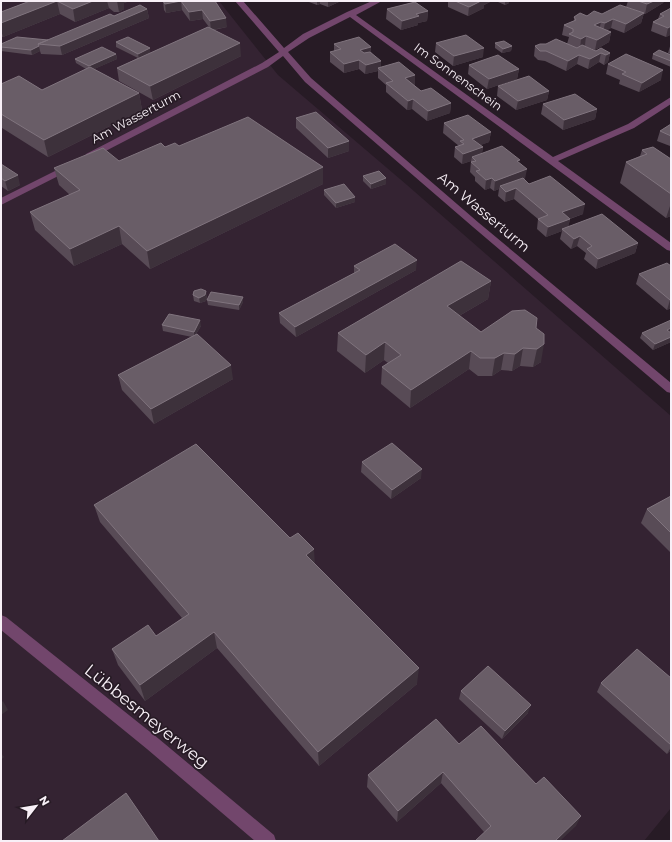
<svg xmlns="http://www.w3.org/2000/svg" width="672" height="842" font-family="Montserrat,sans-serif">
<rect width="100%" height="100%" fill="#271b25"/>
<path fill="#342332" d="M1 1H219L278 75 407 185 671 416V808L644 841H1Z"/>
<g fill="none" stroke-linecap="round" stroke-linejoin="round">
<path fill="#72466c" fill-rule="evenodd" d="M235 1H243L284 48 303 34 347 12 372 1H382L356 15 553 157 628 124 671 97V104L634 128 558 161 671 243V251L667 250 350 17 309 38 288 52 311 78 479 223 671 383V393L667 392 473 227 305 82 283 56 268 67 92 158H86L85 156 86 154 262 63 279 52Z
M71 163 74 164 76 166 74 168 1 205V198Z
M1 615 6 617 159 739 274 835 276 841H255L147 749 1 630Z"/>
</g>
<path fill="#584b56" d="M30 1H130L124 3V9L119 12H114L109 8 75 22 60 14 3 37 1 36V12Z
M163 1H215L227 27 214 30 241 56 153 100 119 81 117 68 138 58 116 47V42L150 48V53L209 27 203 19 190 21 182 10 166 13 164 10Z
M309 1H341L328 7 320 4 317 5 309 2Z
M448 1H492L484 5V8L468 16 448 7Z
M498 1H509V3L505 5 498 2Z
M628 1H664L663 3 645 14 626 7Z
M671 8V35H670L666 37 651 31 653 22 658 19 660 14Z
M147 9 149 18 62 55 41 54 40 51 32 55 1 51V44L48 40 114 16Z
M387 9 428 11 427 21 418 23V25L401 30 386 19Z
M644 13 641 23 624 33 611 28 606 30 611 32 609 42 595 50 584 46 596 51 610 53 608 62 604 65 599 62 588 69 577 64 566 71 545 61 538 60 534 56 535 46 546 44H567L569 37 562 35 564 25 574 21V17L602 14Z
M436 43 483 57 453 66 435 52Z
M495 43 512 46 511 51 502 53 495 48Z
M671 43V54L668 53Z
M334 44 371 52 381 68 415 85H414L421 91 451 103 450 113 427 121 412 109 407 110 386 92V85L378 78V71L365 74 359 69 344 73 330 62V52L334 51Z
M116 54 117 59 94 69 139 93 142 110 48 157 2 128 1 129V84L42 90 86 69 76 63 75 59Z
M653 54 671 55V67L652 59Z
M608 64 661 80 639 92 619 84 620 80 606 74Z
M469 65 519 69 517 79 487 89 468 74Z
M498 86 549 91 547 100 516 110 497 96Z
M543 104 597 109 595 119 563 130 541 114Z
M296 118 349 141V151L328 158 296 128Z
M444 123 491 132 489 142 480 145 483 147 482 153 519 164 525 179 524 180 529 184 583 214 570 219 568 227 638 243 635 253 596 269 584 259 586 253 577 246 571 249 560 239 562 231 546 237 537 229 538 219 514 199 505 202 498 196 499 189 494 191 490 188 485 190 475 181V177L470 172 471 161 462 164 454 157 455 147 459 146 443 133Z
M671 124V145L670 146 657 141 660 131Z
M179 146 323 167V184L150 269 122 244 74 266 35 230 30 212 70 195 59 185 54 168 119 161 165 147Z
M642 150 671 159V216L666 218 620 183 626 162 640 156Z
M1 164 20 185 8 191 1 186Z
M363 176 386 178V184L371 189 363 181Z
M324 190 355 197V202L336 208 324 195Z
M354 266 416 270 296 337 280 323 279 313 354 273Z
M671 266V308L667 310 636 284 639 274Z
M491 281 488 299 459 316 481 332 536 328 541 362 533 367 520 366 512 371 501 370 492 376H478L469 369 410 408 381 384 382 367 388 363 384 360 365 373 337 351 338 333Z
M193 295 207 296 206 301 200 303 194 301Z
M207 300 243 302 239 310 208 305Z
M162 325 201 326 196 334 233 379 154 424 122 390 118 375 192 337 163 331Z
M642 333H671V342L653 350 640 338Z
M362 462 421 478 391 499 361 472Z
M671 496V553L641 523 647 509Z
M94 505 315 564 417 684 319 766 217 648 145 701 118 665 112 649 156 636 182 618 100 522Z
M671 678V750L667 754 597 692 601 683Z
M461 691 528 713 502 739 459 699Z
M459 744 576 826 484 832 441 783 397 822 367 787 368 775Z"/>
<path fill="#3d313b" d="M57 1 60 14 3 37 1 30V23Z
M93 1H107L109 8 75 22 73 9Z
M117 1H130L124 3V9L119 12Z
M181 1 182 10 166 13 165 4Z
M317 1H320V4L317 5Z
M328 1H341L328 7Z
M481 1H492L484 5V8L468 16 469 7Z
M505 1H509V3L505 5Z
M654 1H664L663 3 645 14 647 4Z
M147 9 149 18 62 55 60 46Z
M202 10 203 19 190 21 189 12Z
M428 11 427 21 418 23V25L401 30 402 21 416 14Z
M644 13 641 23 624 33 626 24Z
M226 18 227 27 211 30 210 21Z
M613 19 611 28 603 33 605 23Z
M601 22 599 31 594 25Z
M671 26V30L670 35 666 37 668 28Z
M611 32 609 42 595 50 597 40Z
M586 36 585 45 580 49 581 39Z
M240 43 241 56 153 100 150 86Z
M39 46 40 51 32 55 31 50Z
M512 46 511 51 502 53 503 49Z
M371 47V57L360 60V50Z
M150 48V53L139 59 138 54Z
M484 48 483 57 453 66 454 56Z
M601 53 599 62 588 69 590 59Z
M610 53 608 62 604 65 606 55Z
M116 54 117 59 90 71 89 66Z
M579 55 577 64 566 71 568 61Z
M359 60V69L344 73V64Z
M381 61V70L378 68V71L365 74 366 65Z
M519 69 517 79 487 89 489 79Z
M663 70 661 80 639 92 642 83Z
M415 75V85L405 88V78Z
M549 91 547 100 516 110 518 101Z
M139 93 142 110 48 157 44 140Z
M413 99 412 109 407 110 408 101Z
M451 103 450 113 427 121 428 111Z
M597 109 595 119 563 130 564 120Z
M491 132 489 142 471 149 472 139Z
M349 141V151L328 158V148Z
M483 147 481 157H472L471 161 462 164 463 154Z
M323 167V184L150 269 147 251Z
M527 169 525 179 502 188 500 186 499 189 494 191 495 181Z
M18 175 20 185 8 191 5 181Z
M386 178V184L371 189V184Z
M492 178 490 188 485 190 486 180Z
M516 188 514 199 505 202 506 192Z
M355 197V202L336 208V203Z
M671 203V216L666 218Z
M585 204 583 214 560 222 562 212Z
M570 219 568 229H562V231L546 237 548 227Z
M119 226 122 244 74 266 70 249Z
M580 236 577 246 571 249 574 239Z
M638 243 635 253 596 269 598 259Z
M417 260 416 270 296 337 295 327Z
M491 281 488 299 445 324 447 306Z
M206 291 207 296 206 301 200 303 199 298Z
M243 297V302L239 310V305Z
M671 299V308L667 310 670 300Z
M200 320 201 326 194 337V332Z
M671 328V333L667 330Z
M671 337V342L653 350 655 344Z
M385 342 384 360 365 373 366 355Z
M544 344 541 362 533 367 537 349Z
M523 348 520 366 512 371 515 354Z
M471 351 469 369 410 408 411 390Z
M504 353 501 370 492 376 495 358Z
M231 365 233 379 154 424 151 409Z
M422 469 421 478 391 499 392 490Z
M314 549 315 566 306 555Z
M214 632 217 648 145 701 140 685Z
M419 668 417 684 319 766 318 752Z
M3 701 8 710 1 715V703Z
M531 705 528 713 502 739 505 731Z
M671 747V750L667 754Z
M1 753 4 757 1 760Z
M443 772 441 783 397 822 398 811Z
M581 816 576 826 560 841H555Z"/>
<path fill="#695d67" stroke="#80747e" d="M30 1H93L73 9 57 1 1 23V12Z
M163 1H181L165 4Z
M181 1H215L226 18 210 21 202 10 189 12Z
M455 1H481L469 7Z
M638 1H654L647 4Z
M415 2 428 11 416 14 419 16 402 21 387 9Z
M140 5 147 9 60 46 38 44 110 14 114 16Z
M620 5 644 13 626 24 613 19 605 23 601 22 594 25 611 32 597 40 586 36 581 39 569 34 573 32V29L564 25 576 20 574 17 580 13 587 16 594 11 602 14Z
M671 8V26L668 28 653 22 664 16 660 14Z
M208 27 240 43 150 86 117 68Z
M466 35 484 48 454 56 436 43Z
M17 37 48 40 38 44 39 46 31 50 1 47V44Z
M128 37 150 48 138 54 116 42Z
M359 37 371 47 360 50 364 53 370 52 381 61 366 65 359 60 344 64 330 52 341 49 334 44Z
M556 39 577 48 582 45 596 51 601 48 610 53 606 55 601 53 590 59 579 55 568 61 546 51H540L535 46 540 44H546Z
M504 41 512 46 503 49 495 43Z
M102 47 116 54 89 66 75 59Z
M659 50 671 55V61L653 54Z
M626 54 663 70 642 83 622 74 626 72 608 64Z
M498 55 519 69 489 79 469 65Z
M399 62 415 75 405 78 421 91 431 88 451 103 428 111 413 99 408 101 386 83 393 81 378 68Z
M90 67 139 93 44 140 1 114V84L19 76 42 90Z
M529 76 549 91 518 101 498 86Z
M575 94 597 109 564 120 543 104Z
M316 112 349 141 328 148 296 118Z
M468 115 491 132 472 139 483 147 463 154 455 147 464 144 460 141 464 140 444 123Z
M248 117 323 167 147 251 119 226 70 249 30 212 80 190 54 168 103 148 119 161 161 143 165 147 175 143 179 146Z
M671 124V136L660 131Z
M502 146 520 160 517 161 527 169 495 181 492 178 486 180 476 171 480 170 471 162 476 161 472 157Z
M653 147 671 159V194L626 162 647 154 642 150Z
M1 164 18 175 5 181 1 178Z
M379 171 386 178 371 184 363 176Z
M550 176 585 204 562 212 570 219 548 227 538 219 548 215 516 188 506 192 500 186 523 178 529 184Z
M344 184 355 197 336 203 324 190Z
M602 214 638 243 598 259 587 249 592 246 580 236 574 239 562 229Z
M395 244 417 260 295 327 279 313 360 270 354 266Z
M461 261 491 281 447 306 481 332 512 311 525 310 537 318 536 328 544 334V344L537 349 523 348 515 354 504 353 495 358H480L471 351 411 390 382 367 401 355 385 342 366 355 338 333Z
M667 263 671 266V299L670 300 639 274Z
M201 289 206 291 205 295 199 298 193 295 194 291Z
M211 292 243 297 239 305 207 300Z
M169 314 200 320 194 332 162 325Z
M671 320V328L667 330 671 333V337L655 344 642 333Z
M197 334 231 365 151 409 118 375Z
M392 443 422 469 392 490 362 462Z
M196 444 290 538 298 533 314 549 306 555 419 668 318 752 214 632 140 685 112 649 148 625 156 636 189 614 94 505Z
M671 496V533L647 509Z
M637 649 671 678V745L601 683Z
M488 666 531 705 505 731 461 691Z
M436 719 459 744 481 726 536 784 544 777 581 816 555 841H475L491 826 443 772 398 811 368 775Z
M126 793 159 841H62Z"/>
<g text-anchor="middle" stroke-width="3.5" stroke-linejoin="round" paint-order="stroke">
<g font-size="12" fill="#f8f0f7" stroke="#271b25">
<text transform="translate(458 77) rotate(36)" y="4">Im Sonnenschein</text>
<text transform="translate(136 117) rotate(-28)" y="4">Am Wasserturm</text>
</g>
<g font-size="14" fill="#f8f0f7" stroke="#271b25">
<text transform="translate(484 212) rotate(40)" y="5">Am Wasserturm</text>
</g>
<g font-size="17" fill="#f8f0f7" stroke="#271b25">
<text transform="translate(147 716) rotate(39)" y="6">Lübbesmeyerweg</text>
</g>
</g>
<rect width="672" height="842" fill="none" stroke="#f8f0f7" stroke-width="4"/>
<g transform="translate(36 806) rotate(59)" stroke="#271b25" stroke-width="3" paint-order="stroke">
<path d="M0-3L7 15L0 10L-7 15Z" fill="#f8f0f7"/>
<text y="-6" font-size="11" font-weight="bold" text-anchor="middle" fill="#f8f0f7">N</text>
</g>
</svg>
